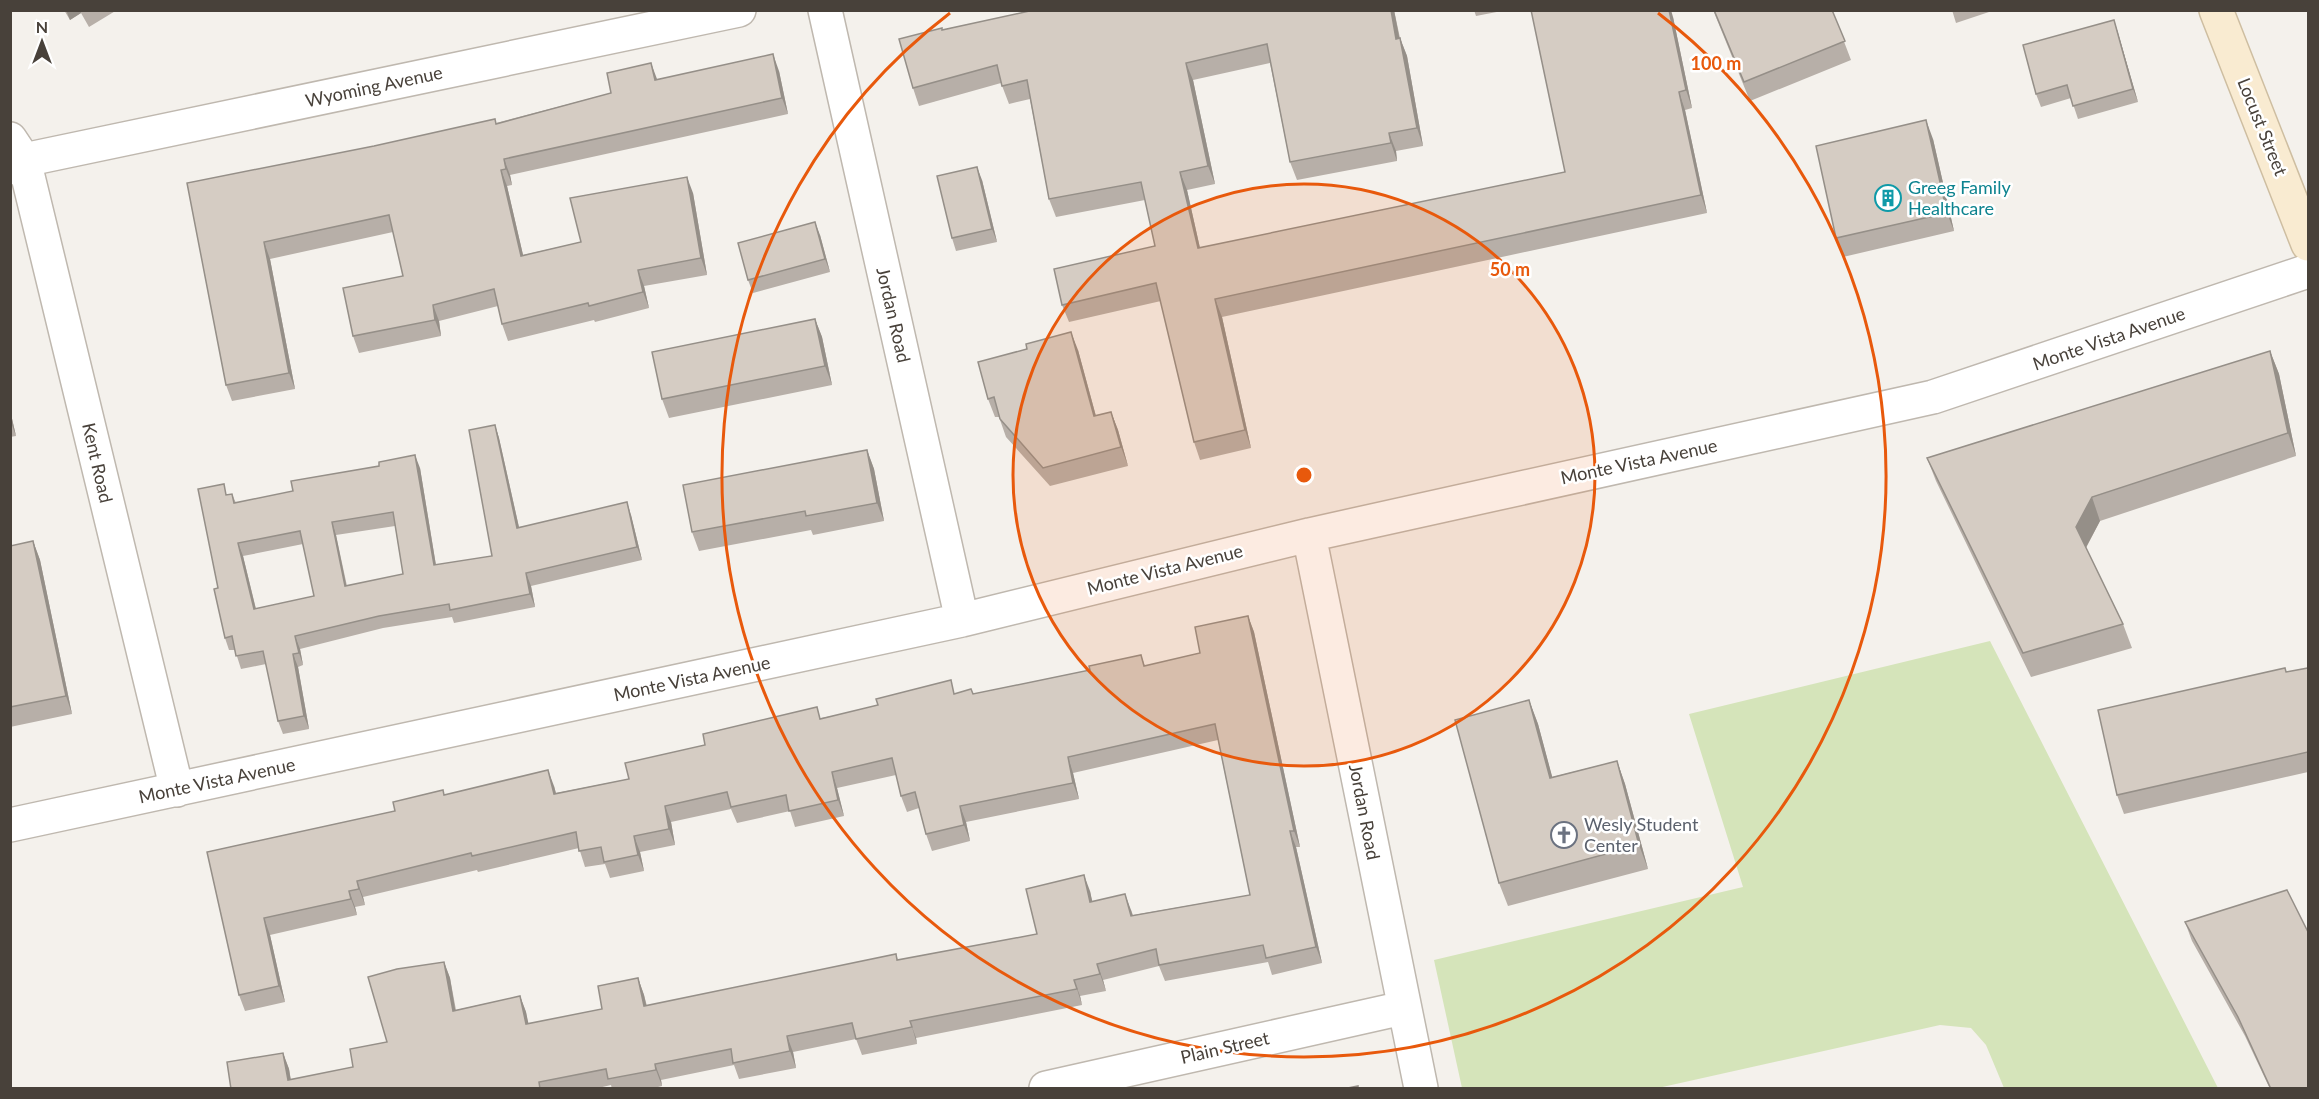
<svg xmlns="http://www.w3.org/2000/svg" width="2319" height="1099" font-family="Lato,sans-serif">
<rect width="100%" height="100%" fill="#f4f1ec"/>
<path fill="#d5e4ba" d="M1990 641 2218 1088H2004L1986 1045 1971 1028 1940 1025 1658 1088H1462L1434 960 1743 887 1689 714Z"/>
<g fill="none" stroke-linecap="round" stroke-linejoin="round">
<defs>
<path id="street" d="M825 10 962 620
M10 139 24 160 177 790
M10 168 24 160 739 10
M1309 535 1421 1088
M10 825 962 620 1309 535 1933 397 2308 271
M1046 1088 1403 1008"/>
<path id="secondary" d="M2216 10 2308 244"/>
</defs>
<use href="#street" stroke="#bfb8af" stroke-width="36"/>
<use href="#secondary" stroke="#cebea1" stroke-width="36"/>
<use href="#street" stroke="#fff" stroke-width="33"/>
<use href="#secondary" stroke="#f9ebd1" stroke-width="33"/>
</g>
<path fill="#b7afa8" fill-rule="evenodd" d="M64 10H117L89 27 81 13 70 20Z
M1034 10H1394L1400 38 1407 56 1423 146 1396 151 1397 161 1297 180 1290 162 1270 63 1193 80 1215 184 1187 190 1200 248 1565 172 1673 17 1692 108 1685 110 1707 213 1222 317 1251 448 1200 460 1194 442 1161 301 1069 322 1062 305 1155 246 1145 200 1056 217 1049 199 1030 99 1009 104 1001 83 919 106 913 88 942 30Z
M1474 10H1507L1476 16Z
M1713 10H1832L1851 60 1750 101Z
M1952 10H1995L1956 23Z
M2114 20 2118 33 2138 102 2078 119 2071 98 2041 107 2036 94Z
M779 71 788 114 510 175 512 185 507 186 523 255 581 242 693 193 707 275 644 286 649 308 595 322 594 320 508 341 502 324 498 306 439 321 441 336 359 353 353 336 403 276 393 232 270 259 295 389 232 401 226 385 187 183 496 123 611 93 657 80Z
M1933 139 1954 231 1843 257 1836 238Z
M982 180 997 242 956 251 952 238Z
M820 235 830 272 753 293 748 280Z
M815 319 822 337 832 385 669 418 662 399Z
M1078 350 1096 416 1111 412 1118 430 1128 466 1050 486 1006 437 999 417H995L988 399Z
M2270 351 2279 374 2296 456 2100 521 2086 548 2123 624 2132 648 2031 677 1936 481 1927 458Z
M10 410 16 436 10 437Z
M495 425 499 438 519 527 631 515 642 560 531 586 535 607 454 623 452 617 383 628 300 649 303 665 298 667 309 729 283 734 278 721 266 664 241 669 235 650H229L225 638 228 495 232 494 236 503 420 468 436 565 492 556ZM395 526 403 574 347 586 336 535ZM303 544 314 596 256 609 243 556Z
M867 450 874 469 884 521 813 535 811 530 699 551 692 532Z
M33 541 40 560 72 714 10 727V546Z
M1248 616 1254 632 1300 847H1296L1322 963 1272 975 1268 962 1165 981 1159 966 1103 980 1106 991 1080 996 1082 1005 916 1038 917 1044 862 1055 856 1039 793 1052 796 1068 739 1079 734 1065 661 1080 662 1086 650 1089H612L611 1085 594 1089H231L283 1053 289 1069 291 1080 353 1067 387 1042 444 962 450 978 456 1010 520 996 526 1012 528 1024 602 1009 638 978 644 995 647 1006 896 954 898 960 1037 934 1090 891 1092 902 1131 910 1133 915 1250 895 1218 740 1073 773 1079 799 966 822 970 841 932 851 926 834 919 808 907 812 901 796 896 775 837 788 844 816 795 827 790 811 737 823 731 809 671 822 675 845 640 852 644 871 610 878 605 864 585 867 579 848 478 872 477 870 363 897 365 905 355 907 357 915 270 935 285 1002 245 1011 239 995 207 852 395 811 444 795 554 786 556 793 629 779 705 745 821 718 956 693 973 694 1090 670 1141 655 1145 666 1200 653Z
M2308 668V772L2124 814 2117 795 2287 672Z
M1529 700 1538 724 1552 777 1617 761 1625 784 1648 869 1508 906 1499 883Z
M2185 922 2308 1089H2270L2245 1036 2192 941Z"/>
<path fill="#958f88" d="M66 10H80L81 13 70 20Z
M1391 10H1394L1403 57 1396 39Z
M1669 10H1671L1673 17 1692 108 1686 90Z
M2114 20 2118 33 2138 102 2133 89Z
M1400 38 1407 56 1423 146 1417 128Z
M773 54 779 71 788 114 782 98Z
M651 63 657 79 661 97 655 80Z
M1186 63 1193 80 1215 184 1208 166Z
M1679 92 1685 110 1707 213 1701 195Z
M1926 120 1933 139 1954 231 1947 213Z
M1389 133 1396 151 1397 161 1391 143Z
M504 159 510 175 512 185 506 169Z
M977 167 982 180 997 242 992 229Z
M501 170 507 186 527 272 521 256Z
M1180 172 1187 190 1204 266 1198 248Z
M687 177 693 193 707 275 701 258Z
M815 222 820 235 830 272 825 259Z
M264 242 270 259 295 389 289 373Z
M638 270 644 286 649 308 643 292Z
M1215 299 1222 317 1251 448 1245 430Z
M433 305 439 321 441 336 435 320Z
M815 319 822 337 832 385 825 366Z
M1071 332 1078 350 1101 435 1094 416Z
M2270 351 2279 374 2296 456 2288 433Z
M10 410 16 436 10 420Z
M1111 412 1118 430 1128 466 1121 447Z
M495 425 499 438 522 541 517 528Z
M867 450 874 469 884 521 877 503Z
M415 455 420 468 438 578 434 565Z
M2092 497 2100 521 2084 551 2076 527Z
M627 502 631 515 642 560 637 547Z
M332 522 336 535 349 599 345 586Z
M33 541 40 560 72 714 66 696Z
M238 543 243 556 259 622 254 609Z
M526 573 531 586 535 607 530 594Z
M1248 616 1254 632 1300 847 1294 831Z
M295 636 300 649 303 665 299 653Z
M293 654 298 667 309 729 304 716Z
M1529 700 1538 724 1559 802 1550 778Z
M1068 757 1073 773 1079 799 1073 783Z
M1617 761 1625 784 1648 869 1639 845Z
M548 770 554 786 560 810 554 794Z
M832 772 837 788 844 816 838 800Z
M665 806 671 822 675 845 669 829Z
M960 806 966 822 970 841 964 825Z
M1290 831 1296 847 1322 963 1316 947Z
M634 836 640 852 644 871 638 855Z
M1084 875 1090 891 1096 918 1090 902Z
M357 881 363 897 365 905 359 889Z
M349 891 355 907 357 915 351 899Z
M1125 894 1131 910 1137 932 1131 916Z
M264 918 270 935 285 1002 279 986Z
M444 962 450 978 458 1027 453 1011Z
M1097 964 1103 980 1106 991 1100 974Z
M638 978 644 995 650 1023 644 1006Z
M1074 980 1080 996 1082 1005 1077 989Z
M520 996 526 1012 532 1040 526 1024Z
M910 1021 916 1038 917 1044 912 1027Z
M787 1036 793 1052 796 1068 790 1051Z
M283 1053 289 1069 292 1089 288 1080Z
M655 1064 661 1080 662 1086 656 1070Z"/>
<path fill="#d5ccc3" stroke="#958f88" stroke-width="1.5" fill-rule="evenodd" d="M1034 10H1391L1396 39 1400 38 1417 128 1389 133 1391 143 1290 162 1267 44 1186 63 1208 166 1180 172 1198 248 1565 172 1531 10H1669L1686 90 1679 92 1701 195 1215 299 1245 430 1194 442 1156 283 1062 305 1054 269 1155 246 1141 182 1049 199 1027 80 1002 86 997 65 913 88 899 39 942 28V30Z
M1714 10H1832L1845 41 1744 82Z
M2114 20 2133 89 2073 106 2067 85 2036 94 2023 45Z
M773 54 782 98 504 159 506 169 501 170 521 256 581 242 570 198 687 177 701 258 638 270 643 292 589 306 588 303 502 324 494 289 433 305 435 320 353 336 343 288 403 276 389 215 264 242 289 373 226 385 187 183 374 146 495 119 496 124 611 93 607 73 651 63 655 80Z
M1926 120 1947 213 1836 238 1816 146Z
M977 167 992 229 952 238 937 176Z
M815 222 825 259 748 280 738 243Z
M815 319 825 366 662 399 652 352Z
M1071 332 1094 416 1111 412 1121 447 1043 468 1000 419 994 397 988 399 978 362 1027 349 1026 344Z
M2270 351 2288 433 2092 497 2076 527 2123 624 2023 653 1927 458Z
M495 425 517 528 627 502 637 547 526 573 530 594 450 610 449 604 379 616 295 636 299 653 293 654 304 716 278 721 263 651 236 656 232 636 225 638 214 589 218 588 198 489 224 484 226 495 232 494 234 503 293 491 291 481 379 466V462L415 455 434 565 492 556 469 430ZM393 512 403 574 345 586 332 522ZM300 531 314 596 254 609 238 543Z
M867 450 877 503 806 516 805 511 692 532 683 485Z
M33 541 66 696 10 707V546Z
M1248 616 1294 831H1290L1316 947 1266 958 1263 945 1159 965 1156 949 1097 964 1100 974 1074 980 1077 989 910 1021 912 1027 856 1039 852 1023 787 1036 790 1051 733 1063 731 1049 655 1064 656 1070 608 1079 606 1069 539 1082 540 1089H231L227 1062 283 1053 288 1080 353 1067 350 1049 387 1042 368 977 397 969 444 962 453 1011 520 996 526 1024 602 1009 598 986 638 978 644 1006 896 954 897 960 1037 934 1026 889 1084 875 1090 902 1125 894 1131 916 1250 895 1215 724 1068 757 1073 783 960 806 964 825 926 834 915 792 901 796 892 758 832 772 838 800 789 811 786 795 731 807 727 792 665 806 669 829 634 836 638 855 604 862 601 847 579 851 576 832 472 856 471 853 357 881 359 889 349 891 351 899 264 918 279 986 239 995 207 852 395 811 393 802 443 790 444 795 548 770 554 794 629 779 625 763 705 745 703 734 817 707 820 719 878 705 876 699 951 680 954 694 971 689 973 694 1090 670 1089 666 1141 655 1144 666 1200 653 1195 627Z
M2285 668 2286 672 2308 668V752L2117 795 2098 710Z
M1529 700 1550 778 1617 761 1639 845 1499 883 1455 720Z
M2287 890 2308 932V1089H2271L2238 1017 2185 922Z
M1358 1086V1089H1343Z"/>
<circle cx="1304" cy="475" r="291" fill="#e8590c" fill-opacity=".12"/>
<g fill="none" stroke="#e8590c" stroke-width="3">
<circle cx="1304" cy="475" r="291"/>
<path d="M1658 13A582 582 0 1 1 950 13"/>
</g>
<defs>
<symbol id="building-ring" viewBox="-11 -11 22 22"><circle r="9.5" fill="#fff" stroke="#0f9aa8" stroke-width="1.5"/><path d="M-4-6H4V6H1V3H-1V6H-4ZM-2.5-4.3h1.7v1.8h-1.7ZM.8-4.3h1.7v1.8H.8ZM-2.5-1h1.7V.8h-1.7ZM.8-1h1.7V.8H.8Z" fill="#0f9aa8"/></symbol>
<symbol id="church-ring" viewBox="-11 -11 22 22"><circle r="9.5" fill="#fff" stroke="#6b7280" stroke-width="1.5"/><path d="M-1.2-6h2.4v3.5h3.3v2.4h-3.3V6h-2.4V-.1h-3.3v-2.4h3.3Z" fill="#6b7280"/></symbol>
</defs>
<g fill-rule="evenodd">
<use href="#building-ring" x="1873" y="183" width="30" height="30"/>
<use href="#church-ring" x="1549" y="820" width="30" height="30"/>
</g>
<g text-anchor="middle" stroke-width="5" stroke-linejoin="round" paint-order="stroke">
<g font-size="18" fill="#48413a" stroke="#fff">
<text transform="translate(374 87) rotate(-12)" y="6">Wyoming Avenue</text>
<text transform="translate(2262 127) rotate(68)" y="6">Locust Street</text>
<text transform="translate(893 315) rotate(77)" y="6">Jordan Road</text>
<text transform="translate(2109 339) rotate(-19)" y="6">Monte Vista Avenue</text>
<text transform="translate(1639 462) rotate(-12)" y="6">Monte Vista Avenue</text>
<text transform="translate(97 463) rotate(77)" y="6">Kent Road</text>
<text transform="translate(1165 570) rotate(-14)" y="6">Monte Vista Avenue</text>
<text transform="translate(692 679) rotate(-12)" y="6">Monte Vista Avenue</text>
<text transform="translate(217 781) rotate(-12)" y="6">Monte Vista Avenue</text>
<text transform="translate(1364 812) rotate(79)" y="6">Jordan Road</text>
<text transform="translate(1225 1048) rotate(-13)" y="6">Plain Street</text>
</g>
<g font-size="18" fill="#0d838f" stroke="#fff" text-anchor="start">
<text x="1908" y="194">Greeg Family<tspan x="1908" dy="21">Healthcare</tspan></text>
</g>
<g font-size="18" fill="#5b616d" stroke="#fff" text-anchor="start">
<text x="1584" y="831">Wesly Student<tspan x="1584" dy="21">Center</tspan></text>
</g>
</g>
<circle cx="1304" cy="475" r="9" fill="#e8590c" stroke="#fff" stroke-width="3"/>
<g font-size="18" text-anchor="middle" font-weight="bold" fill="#e8590c" stroke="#fff" stroke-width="5" stroke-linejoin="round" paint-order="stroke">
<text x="1716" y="70">100 m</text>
<text x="1510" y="276">50 m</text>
</g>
<rect width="2319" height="1099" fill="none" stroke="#48413a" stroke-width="24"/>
<g transform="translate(42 42)" stroke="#ffffff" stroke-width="4.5" paint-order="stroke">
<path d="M0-4.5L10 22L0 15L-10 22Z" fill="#48413a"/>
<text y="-9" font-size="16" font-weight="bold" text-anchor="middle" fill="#48413a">N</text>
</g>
</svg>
